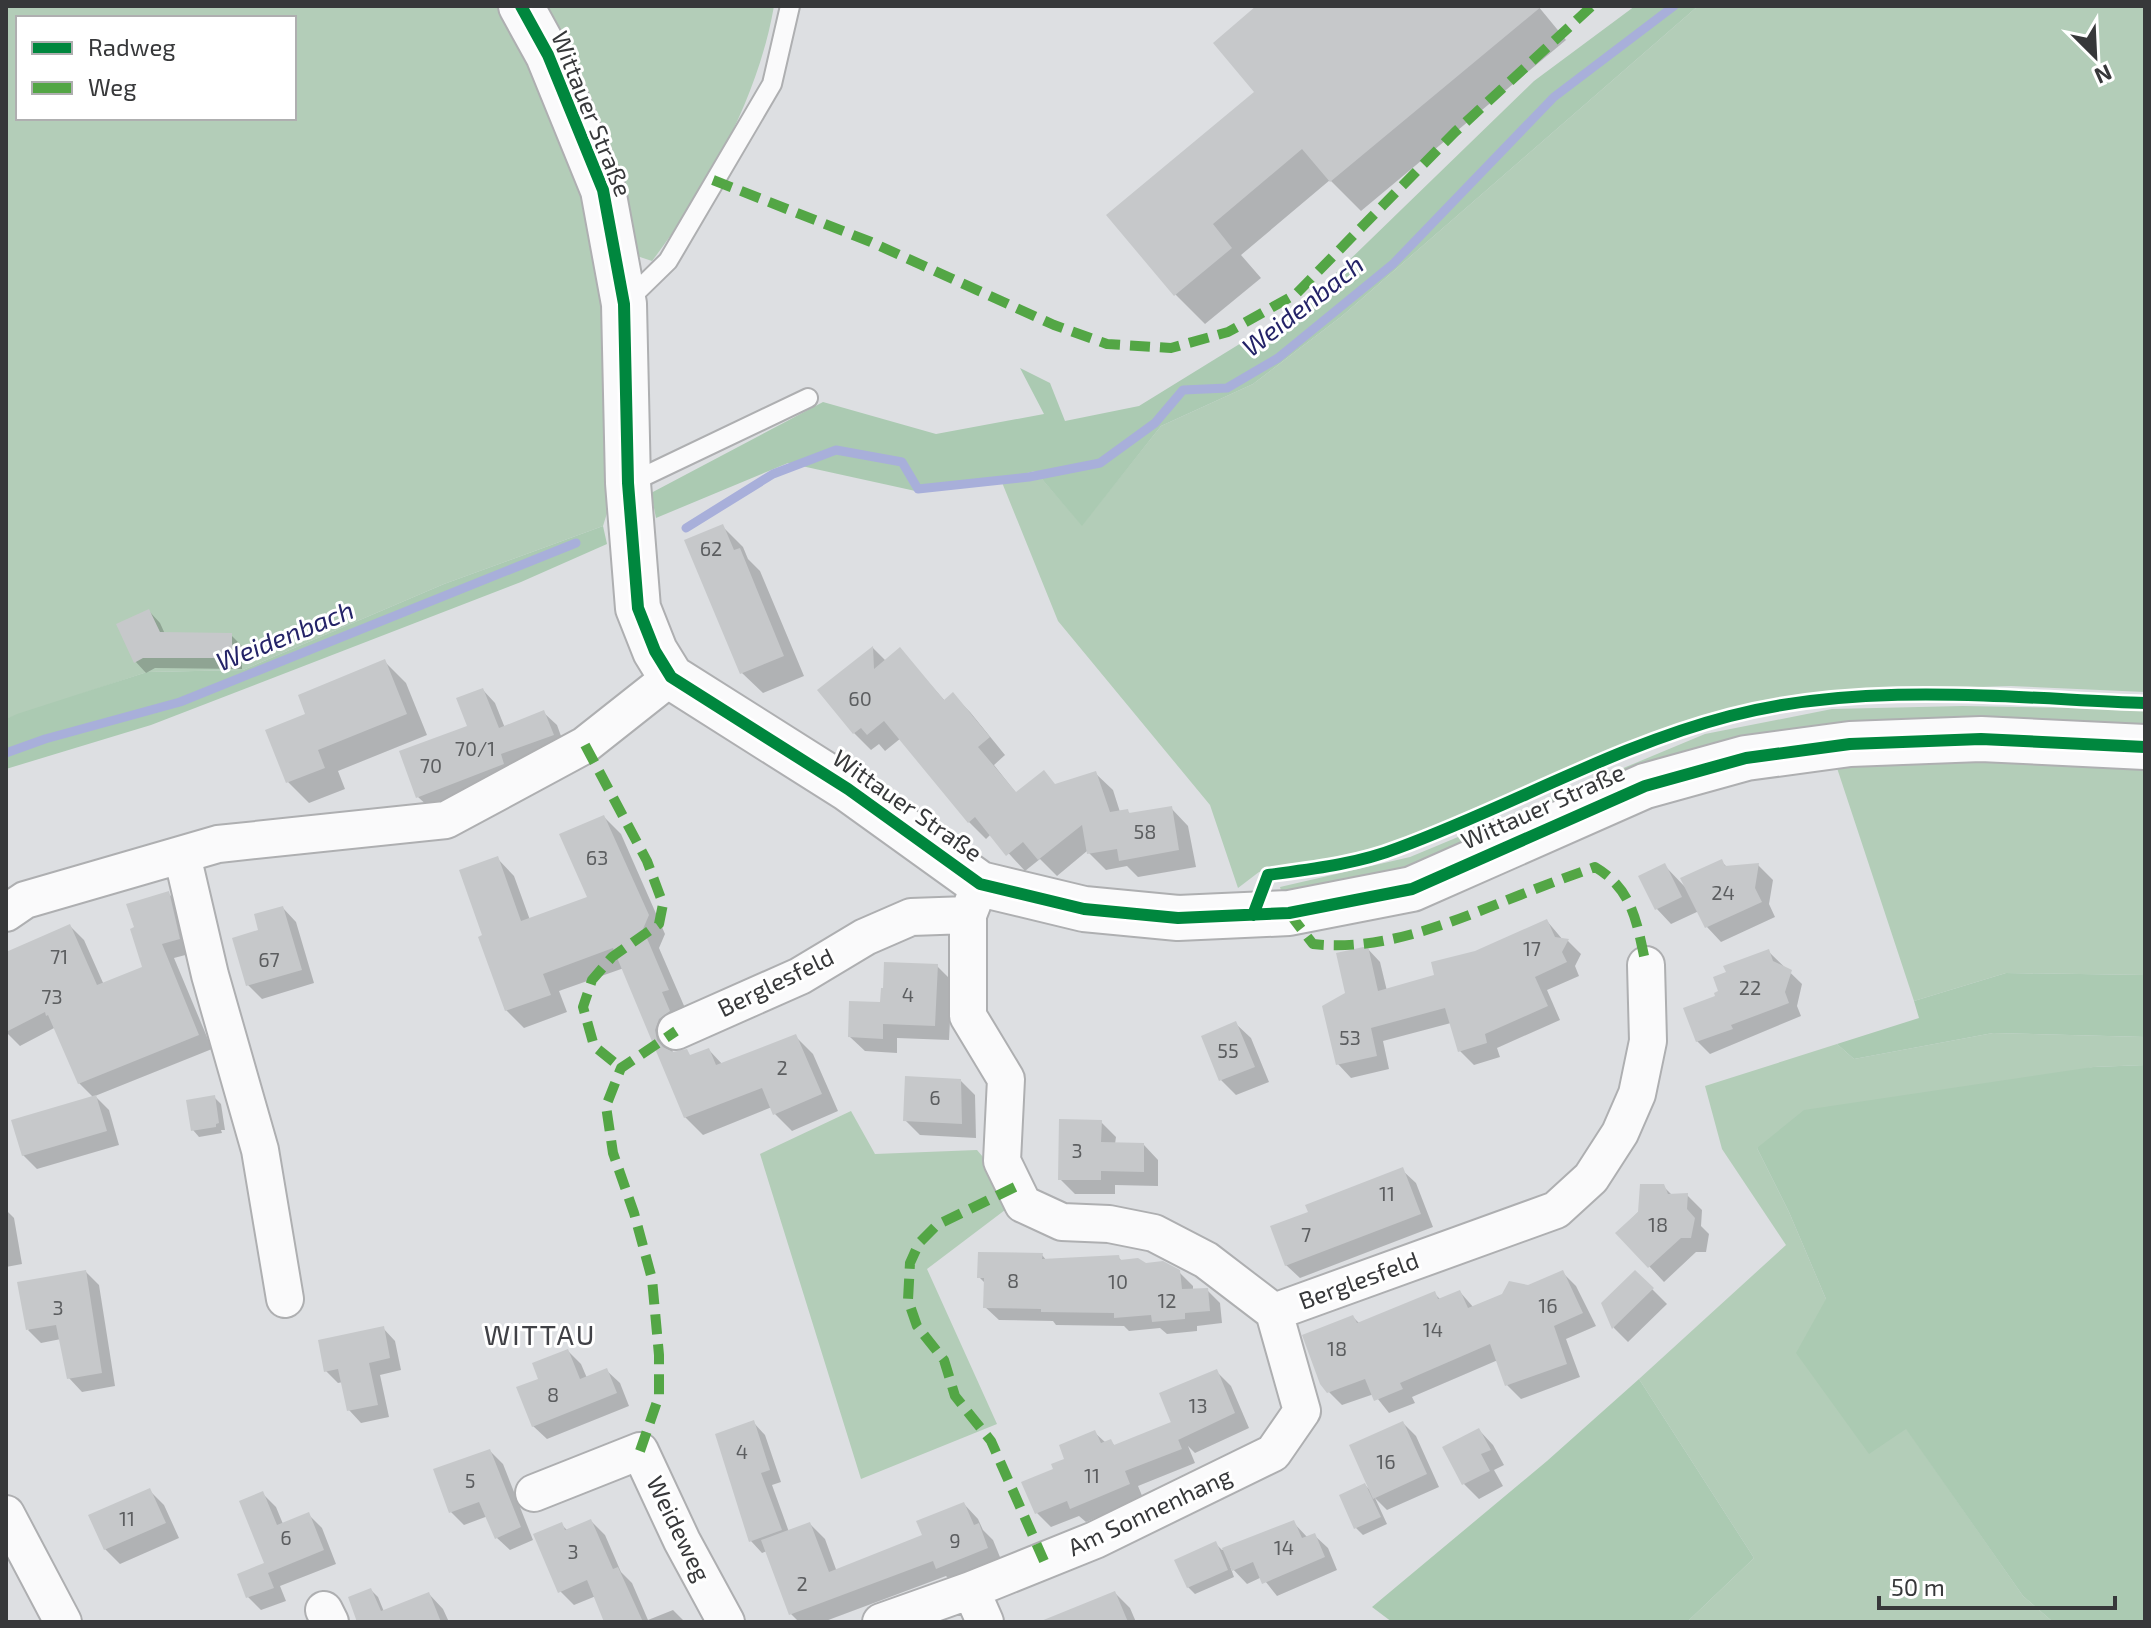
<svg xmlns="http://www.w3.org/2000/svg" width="2151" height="1628" font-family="'Exo 2',sans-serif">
<rect width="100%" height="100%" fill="#dddfe2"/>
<path fill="#b3cdb8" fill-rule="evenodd" d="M6 6H500L546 97 586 193 598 249 618 478 603 526 444 584 243 670 147 672 6 719ZM18 18H294V118H18Z
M534 6H774C758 98 708 188 652 261L631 254Z
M1698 6H2145V692L2011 686 1873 690 1799 700 1664 735 1582 765 1387 848 1259 872 1238 888 1210 805 1058 621 1001 480 1035 471 1082 525 1161 426 1253 384 1342 316Z
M1963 706 2145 709V734L1950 723 1427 868 1283 898 1280 887 1410 857 1705 734 1832 709Z
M1886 760H1976L2145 765V975L2006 973 1914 1001 1837 768Z
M1993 1033 2145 1037V1065L2093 1067 1757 1148 1789 1212 1826 1299 1906 1428 2023 1596 2053 1622H1687L1754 1558 1639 1379 1786 1245 1722 1149 1705 1086 1837 1044 1854 1059Z
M851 1111 875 1154 977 1150 1023 1204 1005 1210 927 1269 997 1424 861 1479 760 1154Z"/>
<path fill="#abcab2" d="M1635 6H1698L1342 316 1253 384 1161 426 1082 526 1035 471 1001 480 920 492 788 463 656 518 651 493 823 402 936 434 1044 414 1020 368 1050 383 1065 421 1139 406 1303 305 1534 81Z
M603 526 607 544 521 582 151 725 6 769V719L17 714 147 672 243 670 444 584Z
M2006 973 2145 975V1037L1993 1033 1854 1059 1837 1044 1919 1018 1914 1001Z
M2145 1065V1622H2053L2023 1596 1906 1429 1869 1454 1796 1353 1826 1299 1789 1212 1757 1148 1804 1110 2093 1067Z
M1639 1379 1754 1558 1687 1622H1392L1372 1607 1547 1461Z"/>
<path fill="#0003" d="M1260 6H1538L1566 40 1361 211 1330 180 1241 255 1261 278 1205 324 1176 295 1109 215 1257 92Z
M722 526 743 547 748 559 760 571 804 676 763 693 742 673Z
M149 611 160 623 165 634 231 635 242 646V669L155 668 146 673 135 661Z
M873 648 886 661 900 650 945 701 953 695 970 712 1005 755 994 765 1017 794 1056 786 1095 773 1113 790 1120 812 1127 811 1132 815 1171 808 1188 826 1196 867 1138 877 1127 866 1106 870 1087 851 1057 876 1040 859 1025 871 991 834 986 839 969 822 901 738 885 751 879 744 871 750 854 733Z
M385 662 406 683 427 735 338 771 345 789 309 803 288 782 308 715Z
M483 690 495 703 505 728 544 713 557 725 565 747 431 809 418 797 470 727Z
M604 817 621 834 665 934 659 948 685 1008 678 1010 686 1029 676 1037 672 1048 673 1054 692 1057 709 1050 723 1065 796 1037 813 1054 838 1111 792 1131 775 1114 772 1107 703 1135 685 1117 624 968 559 991 567 1012 524 1028 506 1010 485 937 497 858 514 876 530 920 590 899Z
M1721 861 1727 867 1758 865 1773 880 1769 904 1775 917 1721 942 1707 927 1699 911 1671 924 1657 909 1641 877 1665 866 1686 888Z
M168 893 182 907 193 953 174 958 212 1049 95 1096 109 1110 119 1145 37 1169 23 1155 93 1097 79 1083 56 1027 20 1046 6 1032V990L70 926 84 940 104 985 145 968Z
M283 908 296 922 314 983 262 999 248 985Z
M1547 921 1563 940 1568 941 1581 954 1575 966 1579 976 1547 990 1560 1020 1497 1048 1500 1057 1474 1065 1460 1051 1451 1023 1383 1041 1389 1069 1351 1078 1338 1064 1347 994 1367 948 1380 962 1387 991 1437 977 1476 953Z
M1768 951 1802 984 1797 1006 1801 1016 1710 1054 1697 1041 1718 997Z
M937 966 952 981 949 1040 897 1038V1053L865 1051 850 1037 882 1004Z
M1236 1024 1251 1038 1269 1082 1236 1095 1221 1080Z
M960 1080 975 1095 976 1138 920 1135 905 1120Z
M214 1097 221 1104 225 1130H221L222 1133 199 1137 193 1130Z
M1101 1122 1116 1137 1115 1144 1144 1145 1158 1160V1186L1115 1185V1194H1075L1060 1179Z
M1402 1170 1416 1183 1433 1227 1300 1278 1286 1265 1310 1213Z
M1663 1186 1673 1196 1687 1195 1702 1210 1701 1226 1709 1234 1706 1252H1696L1664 1282 1618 1233Z
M6 1210 14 1218 22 1264 6 1267Z
M1042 1255 1047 1261 1118 1257 1122 1261 1179 1272 1193 1286V1290H1207L1220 1303 1222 1323 1197 1326V1331L1167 1334 1160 1328 1129 1331 1124 1326 1056 1325 1053 1321 999 1320 985 1307 986 1284 979 1277Z
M86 1272 99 1285 115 1386 82 1392 69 1378 61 1339 41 1343 28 1330Z
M1562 1272 1576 1286 1596 1326 1566 1339 1580 1377 1521 1399 1507 1385 1498 1360 1412 1397 1415 1403 1389 1413 1374 1394 1342 1405 1329 1392 1353 1317 1360 1324 1434 1293 1441 1300 1460 1292 1474 1308Z
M1635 1272 1667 1304 1628 1342 1614 1328 1604 1303Z
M383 1328 395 1341 401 1370 380 1375 389 1417 361 1423 349 1410 343 1382 338 1383 326 1371Z
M568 1351 581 1364 587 1378 606 1370 620 1383 629 1406 547 1439 533 1426 541 1380Z
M1216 1371 1231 1386 1249 1428 1195 1453 1188 1446 1195 1463 1138 1486 1143 1498 1086 1522 1079 1516 1051 1527 1037 1513 1024 1483 1055 1470 1094 1432 1106 1443 1110 1441 1116 1447 1174 1423Z
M754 1423 765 1435 781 1482 772 1485 789 1532 810 1524 825 1539 837 1572 925 1536 964 1504 978 1519 983 1530 993 1540 1002 1562 952 1582 946 1576 823 1622H799L791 1614 767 1551 762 1553 751 1541Z
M1403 1423 1416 1436 1439 1487 1387 1510 1375 1498 1387 1524 1363 1535 1356 1528 1341 1496 1365 1485 1372 1492Z
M1479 1430 1493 1445 1504 1465 1494 1470 1503 1486 1479 1499 1464 1484 1445 1448Z
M490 1451 503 1464 533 1540 510 1550 497 1538 488 1516 464 1525 451 1512Z
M150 1491 164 1505 179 1538 120 1564 105 1549Z
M263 1494 276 1507 283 1524 308 1514 322 1528 336 1564 280 1586 286 1601 261 1610 248 1597 266 1564Z
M591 1521 605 1535 621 1572 632 1583 648 1620 673 1610 685 1622H610L596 1596 574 1605 560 1591 562 1525 568 1531Z
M1293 1522 1308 1538 1314 1535 1328 1548 1337 1570 1277 1596 1262 1577 1247 1584 1230 1566 1234 1577 1195 1594 1188 1587 1215 1543 1222 1550Z
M371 1590 378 1597 387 1619 361 1622Z
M1115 1593 1130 1608 1136 1622H1062Z
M429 1594 443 1609 449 1622H394Z"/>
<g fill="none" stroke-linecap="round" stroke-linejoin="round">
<path stroke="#a8afda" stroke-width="9" d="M686 528 773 474 836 450 902 462 918 489 1029 477 1100 463 1155 423 1183 390 1227 388 1278 358 1393 264 1554 97 1674 6
M6 753 45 739 180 702 576 543"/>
</g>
<path fill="#c6c8ca" d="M1256 6H1542L1330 182 1302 149 1213 224 1232 248 1174 296 1106 215 1254 92 1213 43Z
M723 524 734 550 740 548 784 656 740 674 684 540Z
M149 609 160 632 232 633V658H143L134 663 116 624Z
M873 646 874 669 900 647 944 700 953 692 990 737 978 747 1016 792 1044 770 1055 784 1096 771 1110 812 1128 809 1129 813 1172 806 1179 850 1119 861 1117 849 1087 854 1082 825 1038 860 1023 842 1006 856 975 817 968 823 884 721 867 735 861 728 853 734 817 690Z
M385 659 407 714 318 750 325 768 286 783 265 730 305 714 298 695Z
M483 688 499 728 544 710 554 735 501 754 504 764 416 798 399 751 467 726 456 698Z
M604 815 649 915 643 929 669 990 662 992 670 1011 659 1019 655 1030 657 1040 663 1047 673 1052 687 1049 690 1055 709 1048 716 1065 796 1034 822 1094 773 1115 762 1088 684 1118 613 948 543 974 551 995 505 1011 478 937 482 935 459 870 498 856 521 921 587 897 559 834Z
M1722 859 1725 866 1759 863 1755 888 1762 902 1705 928 1680 878Z
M1665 863 1682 897 1655 910 1638 876Z
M169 891 180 939 162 944 199 1035 78 1084 48 1015 46 1016 45 1012 6 1032V952L70 924 97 985 142 967 130 929 134 927 126 904Z
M283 906 302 970 246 986 232 938 258 930 254 914Z
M1547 919 1555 937 1569 939 1562 952 1567 962 1535 977 1548 1006 1485 1034 1487 1043 1458 1052 1445 1008 1371 1028 1377 1056 1336 1065 1322 1006 1345 993 1336 953 1368 946 1378 991 1434 975 1431 962 1475 951Z
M1769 949 1773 961 1792 970 1785 992 1789 1003 1731 1025 1733 1029 1696 1042 1683 1008 1715 996 1714 993 1718 991 1713 977 1726 972 1723 966Z
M884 962 938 964 935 1026 883 1024V1039L848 1037 849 1001 880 1002 881 988H883Z
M1236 1021 1255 1067 1219 1081 1201 1036Z
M905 1076 961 1079 962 1124 903 1121Z
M96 1095 107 1131 22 1156 11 1120Z
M215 1095 219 1123 216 1124V1127L191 1131 186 1100Z
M1059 1119 1102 1120 1101 1142 1144 1143V1172L1101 1171V1180H1058Z
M1403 1167 1421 1214 1285 1266 1270 1226 1308 1212 1305 1205Z
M1640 1184H1664L1668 1194 1688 1193 1687 1209 1695 1218 1691 1238H1681L1648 1268 1615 1233 1638 1212Z
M978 1252 1043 1253 1042 1259 1119 1255 1120 1260 1138 1258 1146 1263 1163 1261 1180 1270 1182 1289 1208 1288 1210 1311 1185 1313V1319L1152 1322 1151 1315 1114 1318V1313L1041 1312V1309L983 1308 984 1278H977Z
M86 1270 102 1373 67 1379 56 1325 26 1330 17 1282Z
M1563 1270 1583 1313 1554 1326 1567 1364 1505 1386 1490 1344 1400 1383 1403 1389 1374 1401 1365 1379 1327 1393 1320 1384 1302 1335 1353 1315 1357 1323 1435 1291 1438 1299 1460 1290 1468 1308 1502 1294 1509 1281 1528 1285Z
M1635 1270 1654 1288 1612 1329 1601 1303Z
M384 1326 390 1358 369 1363 378 1405 347 1411 338 1369 324 1372 318 1340Z
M568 1349 580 1379 607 1368 617 1393 532 1427 516 1387 538 1379 532 1363Z
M1217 1369 1235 1413 1178 1440 1159 1393Z
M754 1420 770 1470 761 1473 782 1530 749 1542 715 1434Z
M1403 1421 1427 1474 1373 1499 1349 1445Z
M1171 1422 1182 1449 1125 1471 1130 1484 1070 1509 1067 1501 1035 1514 1021 1482 1053 1469 1051 1464 1064 1459 1059 1445 1095 1430 1101 1443 1111 1439 1114 1445Z
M1479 1428 1491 1450 1481 1454 1490 1471 1462 1485 1442 1447Z
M490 1449 521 1527 495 1539 479 1502 449 1513 433 1469Z
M1365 1483 1381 1517 1354 1529 1339 1495Z
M150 1488 166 1523 104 1550 88 1515Z
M263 1491 277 1525 309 1512 324 1550 268 1573 274 1588 246 1598 237 1574 264 1563 239 1501Z
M964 1502 974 1525 979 1523 988 1548 936 1569 933 1561 789 1615 761 1540 810 1522 829 1572 922 1535 916 1521Z
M591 1519 613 1569 618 1567 643 1622H604L587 1580 558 1593 533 1534 562 1522 565 1530Z
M1294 1520 1302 1538 1315 1533 1325 1557 1262 1584 1253 1562 1232 1571 1222 1548Z
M1216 1541 1228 1570 1187 1588 1174 1560Z
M371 1588 381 1611 429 1592 441 1622H357L348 1597Z
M1115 1591 1128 1622H1042L1041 1621Z"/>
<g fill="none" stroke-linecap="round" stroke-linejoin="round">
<defs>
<path id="lane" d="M625 303 668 261 772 84 790 6
M630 483 808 398"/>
<path id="street" d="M182 855 210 975 260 1150 285 1299
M980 884 968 915V1016L1006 1079 1002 1161 1023 1204 1062 1222 1109 1224 1154 1233 1206 1260 1274 1312
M6 913 25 900 218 844 446 820 585 745 671 677
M676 1031 800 976 865 937 911 917 968 915
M1274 1312 1556 1210 1591 1178 1620 1133 1637 1094 1648 1041 1646 965
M534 1493 640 1451 682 1541 726 1622
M6 1514 63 1622
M971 1590 985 1622
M324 1610 330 1622
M881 1622 971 1590 1095 1540 1273 1453 1302 1411 1274 1312"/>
<path id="secondary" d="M521 6 548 55 603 190 624 304 628 483 638 608 655 651 671 677 848 789 980 884 1084 909 1178 918 1289 913 1412 889 1645 786 1746 758 1850 744 1981 739 2145 747"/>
</defs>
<use href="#lane" stroke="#aeafb1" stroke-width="22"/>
<use href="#street" stroke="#aeafb1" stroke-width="40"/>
<use href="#secondary" stroke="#aeafb1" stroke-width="48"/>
<use href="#lane" stroke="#fafafb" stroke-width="18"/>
<use href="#street" stroke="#fafafb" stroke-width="36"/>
<use href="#secondary" stroke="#fafafb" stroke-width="44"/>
<path stroke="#53a645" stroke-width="10" stroke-dasharray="20 10" stroke-linecap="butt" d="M713 180 871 242 1054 325 1107 344 1171 348 1228 332 1296 294 1455 132 1592 6
M585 745 647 861 663 904 659 924 612 957 592 980 583 1007 594 1046 621 1068
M1289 913 1313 944C1385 952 1454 921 1520 895 1545 885 1570 876 1595 867 1634 890 1637 925 1646 965
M1015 1187 937 1225 919 1243 910 1263 908 1300 917 1326 944 1360 955 1396 991 1441 1044 1561
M640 1451 659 1396V1355L652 1279 634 1213 613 1153 606 1106 621 1068 676 1031"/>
<defs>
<path id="cycleway" d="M521 6 548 55 603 190 624 304 628 483 638 608 655 651 671 677 848 789 980 884 1084 909 1178 918 1289 913 1412 889 1645 786 1746 758 1850 744 1981 739 2145 747
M1253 915 1268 875C1312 869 1357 864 1398 848 1510 807 1614 746 1730 716 1864 681 2008 698 2145 703"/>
</defs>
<use href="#cycleway" stroke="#fff" stroke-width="17"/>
<use href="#cycleway" stroke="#00873e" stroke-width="12"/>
</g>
<g text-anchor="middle" stroke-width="6" stroke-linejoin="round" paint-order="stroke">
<g font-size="20" fill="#5c5e60">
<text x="711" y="556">62</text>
<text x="860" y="706">60</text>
<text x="475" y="756">70/1</text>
<text x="431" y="773">70</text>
<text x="1145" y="839">58</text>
<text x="597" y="865">63</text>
<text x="1723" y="900">24</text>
<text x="1532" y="956">17</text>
<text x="59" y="964">71</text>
<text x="269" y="967">67</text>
<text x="1750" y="995">22</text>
<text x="908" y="1002">4</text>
<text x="52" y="1004">73</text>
<text x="1350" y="1045">53</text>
<text x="1228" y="1058">55</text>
<text x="782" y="1075">2</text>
<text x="935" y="1105">6</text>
<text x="1077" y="1158">3</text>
<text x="1387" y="1201">11</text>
<text x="1658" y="1232">18</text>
<text x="1306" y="1242">7</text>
<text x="1013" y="1288">8</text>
<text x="1118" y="1289">10</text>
<text x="1167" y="1308">12</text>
<text x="1548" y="1313">16</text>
<text x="58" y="1315">3</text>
<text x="1433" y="1337">14</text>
<text x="1337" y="1356">18</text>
<text x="553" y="1402">8</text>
<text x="1198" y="1413">13</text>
<text x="742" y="1459">4</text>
<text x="1386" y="1469">16</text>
<text x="1092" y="1483">11</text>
<text x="470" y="1488">5</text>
<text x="127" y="1526">11</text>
<text x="286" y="1545">6</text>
<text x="955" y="1548">9</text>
<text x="1284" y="1555">14</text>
<text x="573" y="1559">3</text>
<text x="802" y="1591">2</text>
</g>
<g font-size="24" fill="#37383a" stroke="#fff">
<text transform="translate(591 114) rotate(68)" y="8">Wittauer Straße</text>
<text transform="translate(907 806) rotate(35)" y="8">Wittauer Straße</text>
<text transform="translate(1543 807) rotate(-24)" y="8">Wittauer Straße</text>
<text transform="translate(776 983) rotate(-26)" y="8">Berglesfeld</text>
<text transform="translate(1359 1281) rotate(-20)" y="8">Berglesfeld</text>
<text transform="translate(1150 1512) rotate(-25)" y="8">Am Sonnenhang</text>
<text transform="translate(678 1529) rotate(64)" y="8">Weideweg</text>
</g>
<g font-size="26" font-style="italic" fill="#242368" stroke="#fff">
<text transform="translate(1303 306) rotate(-38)" y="9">Weidenbach</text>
<text transform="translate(285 636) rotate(-22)" y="9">Weidenbach</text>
</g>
<g font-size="28" letter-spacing="2" fill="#404146" stroke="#fff">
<text x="540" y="1345">WITTAU</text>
</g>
</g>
<rect width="2151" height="1628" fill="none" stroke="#37383a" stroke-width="16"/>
<rect x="16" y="16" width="280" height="104" fill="#ffffff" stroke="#afafb0" stroke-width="2"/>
<rect x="32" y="42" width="40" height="12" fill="#00873e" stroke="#afafb0" stroke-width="2"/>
<text x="88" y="56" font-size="24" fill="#37383a">Radweg</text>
<rect x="32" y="82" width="40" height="12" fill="#53a645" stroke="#afafb0" stroke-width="2"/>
<text x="88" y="96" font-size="24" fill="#37383a">Weg</text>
<g transform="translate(2095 56) rotate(156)" stroke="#ffffff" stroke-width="6" paint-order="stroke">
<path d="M0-6L14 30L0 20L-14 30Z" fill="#37383a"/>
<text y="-12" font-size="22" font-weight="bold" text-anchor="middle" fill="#37383a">N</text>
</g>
<path d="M1879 1596v12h236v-12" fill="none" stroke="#37383a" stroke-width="4"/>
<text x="1891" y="1596" font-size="24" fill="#37383a" stroke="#ffffff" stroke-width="6" paint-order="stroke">50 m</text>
</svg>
